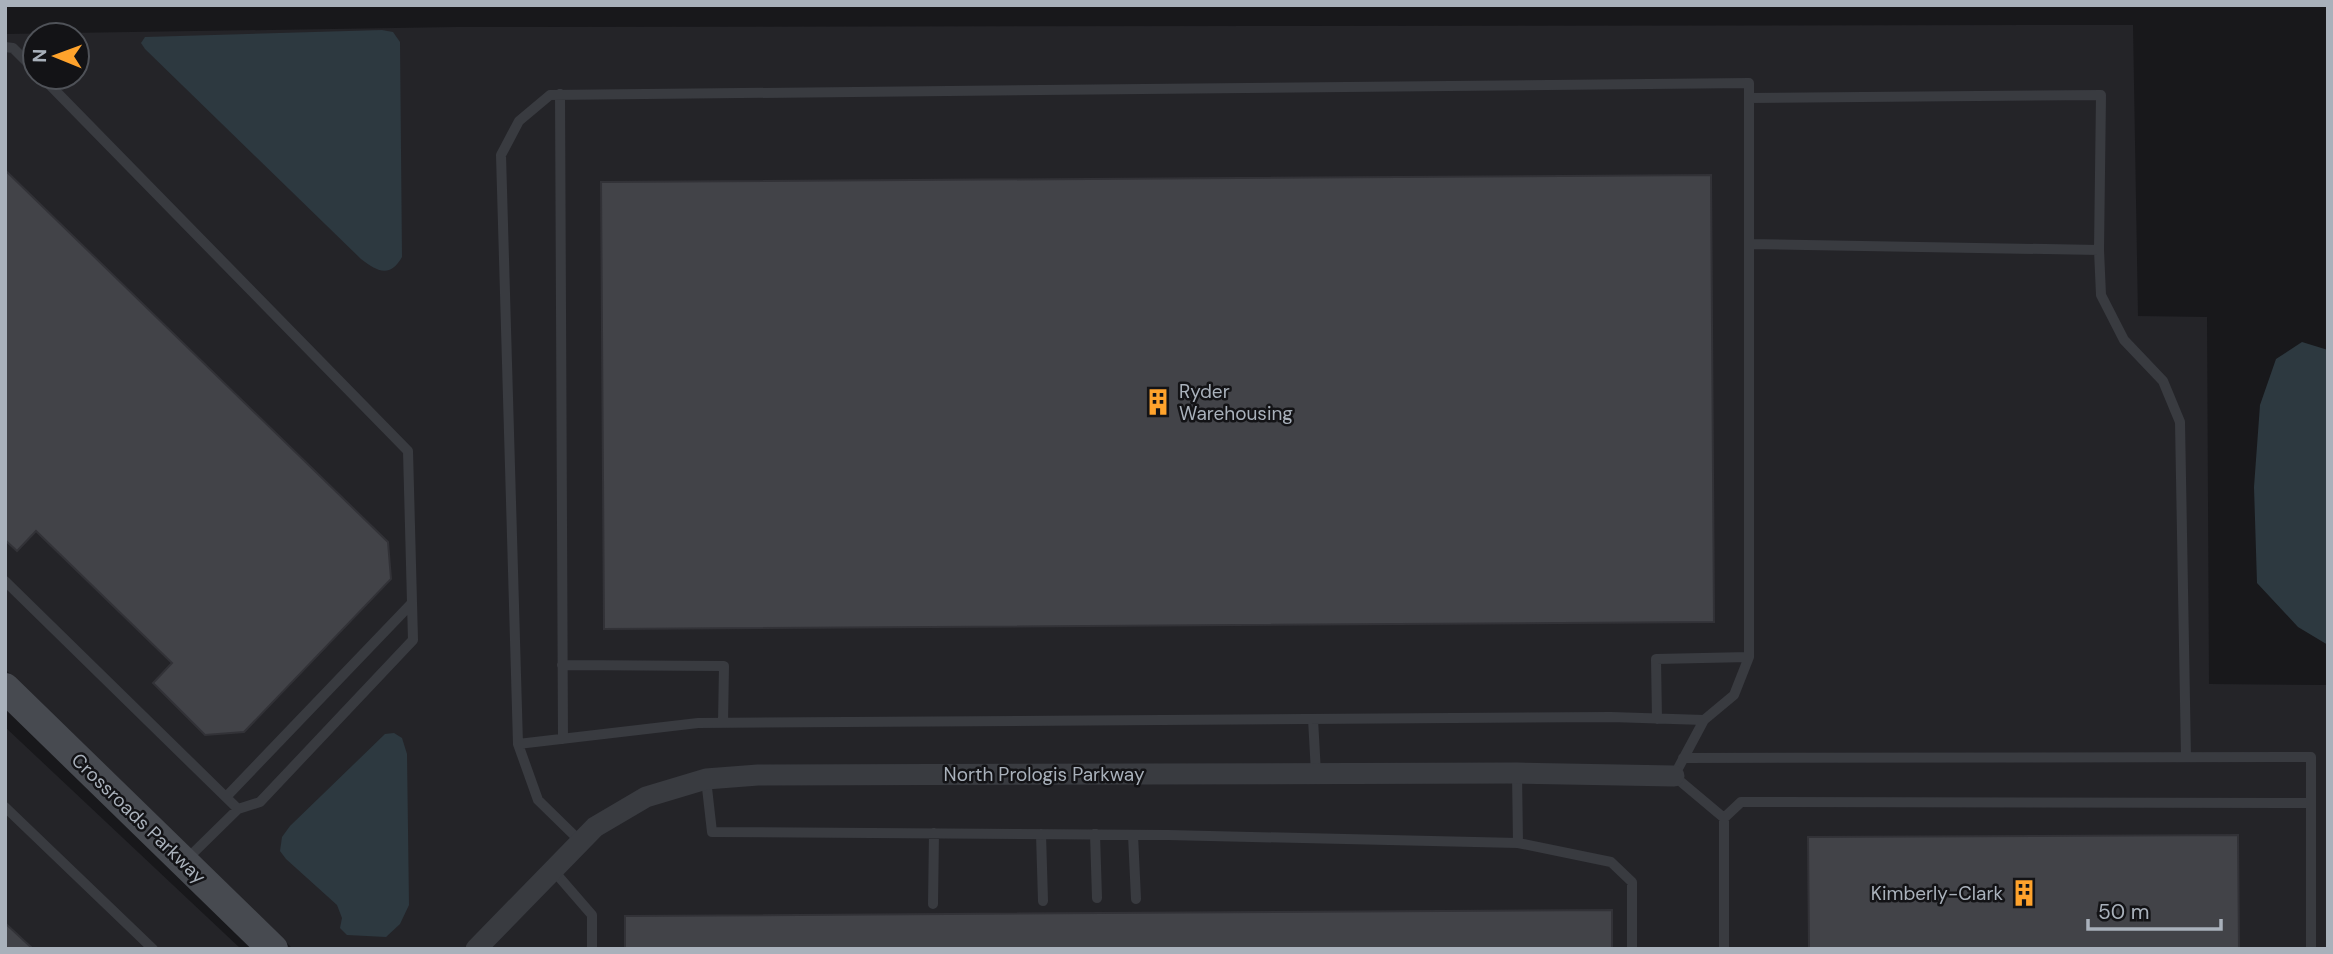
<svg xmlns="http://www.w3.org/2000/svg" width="2333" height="954" font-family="'DM Sans',sans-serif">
<rect width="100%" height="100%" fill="#18181b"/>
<path fill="#242428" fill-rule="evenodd" d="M2133 25 2138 316 2207 317 2209 684 2328 685V949H293L5 669V34L456 27ZM35 35H77V77H35Z
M5 727 241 949H5Z"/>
<path fill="#2d3940" d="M382 30 393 32 400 42 402 257C390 278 378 272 361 259L145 49 141 43 145 37Z
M2302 342 2328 350V645L2298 627 2257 583 2254 487 2260 405 2276 359Z
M394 733 402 738 407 754 409 905 400 924 386 937 347 935 340 928 342 918 337 905 286 859 280 851 282 837 290 826 385 734Z"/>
<path fill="#424348" stroke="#323237" stroke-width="2" d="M5 170 388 542 391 579 244 732 205 735 153 683 172 663 36 531 17 551 5 540Z
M1711 175 1714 622 604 629 601 182Z
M2238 835 2239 949H1809L1808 837Z
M1612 910V949H625V916Z
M5 923 33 949H5Z"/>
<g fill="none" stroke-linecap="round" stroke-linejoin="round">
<path stroke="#393b40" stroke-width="10" d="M5 47 13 48 35 70
M42 77 408 451 413 640 260 802 238 809 186 860
M560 94 563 739
M1749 98 2101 95 2099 250 1749 244
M2099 250 2101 295 2124 340 2163 381 2180 422 2186 757
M5 581 238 809
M562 665 724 666 723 723
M1313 719 1316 773
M1657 719 1656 659 1749 657
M518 744 698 723 1611 717 1704 720
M1683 758 2311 757V803
M1517 773 1518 843 1611 862 1632 882V949
M706 779 712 832 1168 835 1518 843
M226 797 412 603
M5 807 153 949
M1724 818V949
M1041 834 1043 901
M1095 834 1097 898
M1133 835 1136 899
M581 842 538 800 518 744 501 155 519 121 550 95 1749 83V657L1734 695 1704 720 1674 776 1724 818 1741 802 2311 803V949
M553 870 592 915V949
M933 904 934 833"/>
<path stroke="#393b40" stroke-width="21" d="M476 949 595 827 646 797 706 779 758 775 1517 773 1674 776"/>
<path stroke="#474a50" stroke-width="30" d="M5 688 273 949"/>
</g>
<defs>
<symbol id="building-bare" viewBox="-9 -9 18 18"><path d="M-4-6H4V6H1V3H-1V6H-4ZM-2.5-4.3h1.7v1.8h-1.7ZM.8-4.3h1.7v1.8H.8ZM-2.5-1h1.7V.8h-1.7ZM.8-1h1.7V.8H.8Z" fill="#ffa32c" stroke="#131316" stroke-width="2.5" paint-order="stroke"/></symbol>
</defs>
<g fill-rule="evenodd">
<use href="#building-bare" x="1139" y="383" width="38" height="38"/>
<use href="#building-bare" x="2005" y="874" width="38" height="38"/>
</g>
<g text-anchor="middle" stroke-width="5" stroke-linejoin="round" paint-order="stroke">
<g font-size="19" fill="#a9b1bb" stroke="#131316" text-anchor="start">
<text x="1179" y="398">Ryder<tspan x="1179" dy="22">Warehousing</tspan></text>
<text x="2003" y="900" text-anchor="end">Kimberly-Clark</text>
</g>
<g font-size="19" fill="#a9b1bb" stroke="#131316">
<text x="1044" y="781">North Prologis Parkway</text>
<text transform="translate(139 818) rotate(44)" y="7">Crossroads Parkway</text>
</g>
</g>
<rect width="2333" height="954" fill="none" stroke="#a9b1bb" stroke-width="14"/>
<g transform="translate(56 56) rotate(271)"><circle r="33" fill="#131316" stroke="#4f5258" stroke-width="2"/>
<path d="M0-5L12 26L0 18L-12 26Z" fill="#ffa32c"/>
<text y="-10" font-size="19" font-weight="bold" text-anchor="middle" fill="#a9b1bb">N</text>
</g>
<path d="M2088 919v10h133v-10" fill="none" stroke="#a9b1bb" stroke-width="3.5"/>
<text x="2098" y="919" font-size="21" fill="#a9b1bb" stroke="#131316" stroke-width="5" paint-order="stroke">50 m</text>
</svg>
